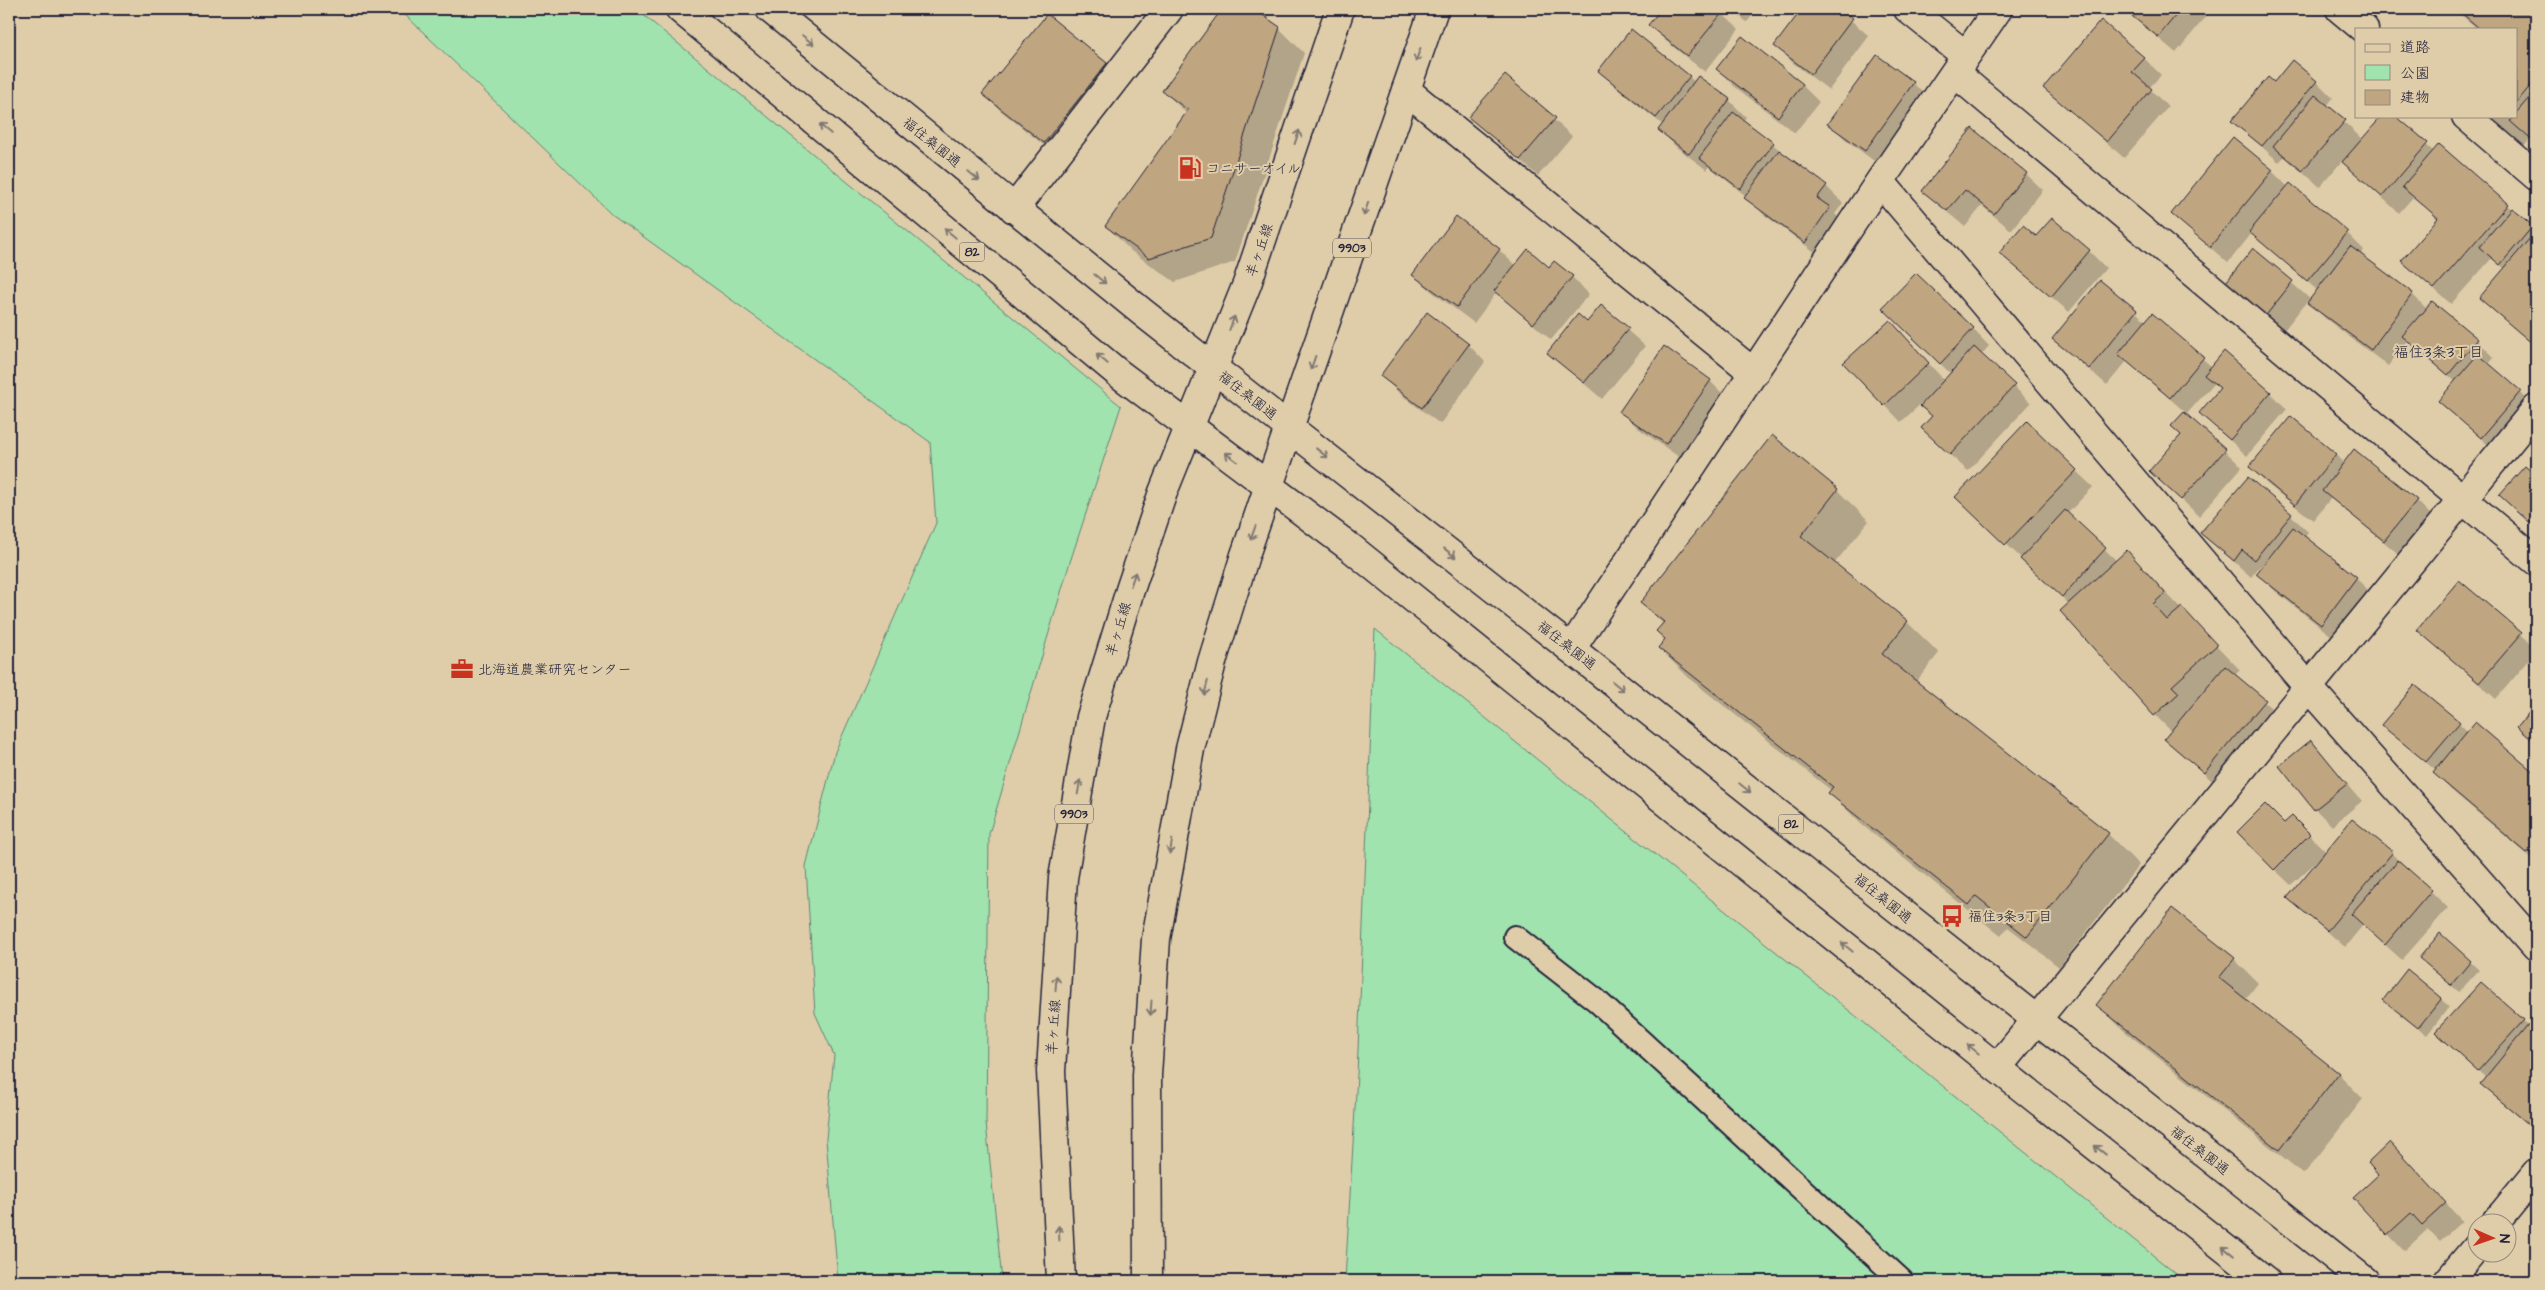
<svg xmlns="http://www.w3.org/2000/svg" width="2545" height="1290" font-family="'Architects Daughter','Klee One',sans-serif">
<rect width="100%" height="100%" fill="#dfcdaa"/>
<filter id="ink" filterUnits="userSpaceOnUse"><feTurbulence type="fractalNoise" baseFrequency=".02" numOctaves="2"/><feDisplacementMap in="SourceGraphic" scale="10" xChannelSelector="R" yChannelSelector="G"/><feConvolveMatrix kernelMatrix="1 2 1 2 8 2 1 2 1" color-interpolation-filters="sRGB"/></filter>
<g filter="url(#ink)">
<path fill="#a0e3ae" stroke="#618274" d="M399 9H636L1121 406 1070 562 989 834 986 1123 1002 1281H838L826 1139 834 1055 815 1013 806 866 835 752 936 523 930 442 613 215Z
M1375 629 2185 1281H1345L1357 1075Z"/>
<path fill="#0003" d="M897 9H907L902 14Z
M1224 9H1252L1279 28 1304 53 1235 262 1175 282 1131 251 1106 226 1187 114 1164 91Z
M1663 9H1717L1739 29 1705 72 1667 42 1650 25Z
M1730 9H1758L1747 22Z
M1804 9H1838L1869 36 1829 90 1793 63 1776 46Z
M2124 9H2212L2176 53Z
M2454 9H2536V144L2530 139 2524 147 2488 116H2516V29H2478Z
M1047 16 1107 64 1123 81 1061 159 1000 110 984 93Z
M1742 38 1802 85 1819 102 1795 133 1734 86 1718 69Z
M2144 58 2161 75 2149 88 2168 107 2124 158 2045 88Z
M1600 71 1689 77 1695 82 1729 100 1746 117 1743 121 1826 186 1843 203 1835 214 1846 225 1823 258 1763 214 1747 197 1709 166 1707 170 1676 147 1660 130 1663 125 1617 88Z
M1505 76 1572 136 1538 176 1470 116Z
M2316 81 2333 98 2327 106 2363 140 2394 116 2434 152 2507 205 2536 232V347L2481 298 2505 269 2492 258 2451 304 2403 261 2438 219 2414 196 2399 213 2342 161 2320 187 2285 156 2279 162 2233 121 2274 84Z
M1913 83 1930 100 1882 167 1846 140 1829 123Z
M2272 171 2288 187 2347 233 2364 250 2360 255 2412 294 2427 309 2477 340 2494 357 2488 364 2536 408 2498 454 2440 401 2456 382 2408 340 2388 366 2326 319 2307 301 2281 334 2242 303 2254 250 2311 300 2318 291 2252 233 2228 263 2172 214Z
M2026 174 2043 190 2011 230 1982 206 1965 227 1923 191Z
M1456 218 1499 250 1516 266 1549 269 1572 277 1589 294 1551 340 1497 292 1474 323 1431 291 1414 275Z
M2089 251 2106 268 2069 312 2001 253Z
M2101 281 2147 322 2152 315 2212 367 2270 393 2287 409 2247 456 2200 413 2220 389 2214 383 2186 415 2242 467 2199 516 2151 471 2182 436 2172 426 2185 412 2127 361 2107 385 2054 339Z
M1601 307 1645 346 1602 399 1549 353 1587 324Z
M1427 314 1469 345 1485 362 1440 424 1399 393 1382 376Z
M1900 325 1973 329 1989 346 1981 355 2031 403 1968 471 1939 445 1933 417 1922 406 1926 401 1925 400 1901 422 1885 405 1906 339 1945 381 1951 374Z
M1710 381 1727 398 1683 460 1638 428 1621 411Z
M2336 454 2345 464 2416 500 2433 517 2402 557 2331 498 2313 520 2267 484 2250 467Z
M2525 467 2536 478V528L2501 495Z
M2076 471 2093 487 2067 514 2117 561 2127 552 2240 670 2235 675 2282 718 2221 789 2166 739 2172 732 2155 715 2069 604 1974 513Z
M1837 490 1869 521 1834 564 1907 622 1939 653 1916 682 2108 834 2139 865 2059 967 2008 927 2001 936 1861 824 1830 793 1832 791 1691 680 1659 648 1666 640 1663 624 1642 602Z
M2291 515 2308 532 2304 537 2356 578 2373 595 2338 641 2275 591 2258 574 2262 568 2260 566 2251 577 2202 533Z
M2418 630 2521 634 2536 649V652L2496 699Z
M2536 706V745L2519 727Z
M2459 723 2468 732 2475 724 2536 776V862L2451 790 2434 773 2436 771 2383 725Z
M2311 742 2362 801 2332 826 2315 809Z
M2292 817 2326 852 2392 853 2448 908 2402 960 2363 925 2345 947 2289 898 2321 859 2320 858 2291 885 2274 869 2284 825Z
M2440 935 2479 970 2459 992 2429 966Z
M2234 959 2258 983 2245 1000 2339 1074 2363 1099 2304 1174 2122 1029 2098 1005Z
M2441 999 2449 1007 2427 1035 2393 1008Z
M2523 1021 2536 1030V1132L2482 1084 2486 1078 2454 1049Z
M2407 1161 2462 1221 2440 1241 2428 1229 2404 1251 2388 1234 2380 1175Z"/>
<path fill="#bfa580" stroke="#22223b" d="M1222 9H1254L1280 27 1211 238 1149 258 1105 226 1188 110 1162 91Z
M1661 9H1719L1723 12 1687 56 1648 25Z
M1802 9H1840L1853 18 1811 74 1774 46Z
M2123 9H2181L2158 37Z
M2457 9H2536V79L2516 103V29H2480Z
M1047 14 1107 63 1044 143 982 94Z
M2101 20 2145 58 2132 72 2152 89 2107 142 2043 88Z
M1631 29 1690 76 1656 118 1598 71Z
M1742 36 1803 84 1778 117 1716 69Z
M1877 55 1914 82 1865 151 1827 124Z
M2292 60 2317 81 2262 146 2231 121 2268 77 2274 82Z
M1505 75 1556 118 1520 160 1468 117Z
M1698 76 1730 99 1689 154 1658 130Z
M2536 90V144L2510 121 2516 116V113Z
M2315 95 2346 120 2302 171 2273 146Z
M1733 112 1774 143 1740 189 1699 158Z
M2382 116H2396L2428 143 2382 197 2342 162Z
M1972 128 2027 173 1994 214 1965 190 1947 211 1922 191Z
M2233 137 2273 170 2210 247 2171 214Z
M2439 144 2508 204 2434 289 2401 261 2438 218 2402 187Z
M1779 150 1827 185 1817 198 1830 207 1805 243 1744 198Z
M2290 183 2348 232 2307 281 2249 232Z
M2512 208 2533 226 2500 265 2479 247Z
M1456 216 1500 249 1457 307 1412 275Z
M2052 218 2090 250 2051 297 1999 253 2023 225 2036 236Z
M2536 231V342L2534 345 2479 298Z
M2350 246 2413 293 2371 350 2307 303Z
M2253 248 2293 281 2264 318 2223 286Z
M1528 249 1549 267 1554 261 1573 276 1533 324 1494 291Z
M1916 273 1974 328 1940 364 1882 308Z
M2100 280 2137 310 2089 369 2052 339Z
M2432 301 2478 339 2448 375 2402 336Z
M1601 305 1629 328 1584 383 1547 353 1578 314 1587 322Z
M1427 312 1469 344 1422 408 1380 376Z
M2152 313 2204 357 2170 398 2118 354Z
M1890 320 1929 363 1884 406 1843 363Z
M1664 346 1711 380 1666 444 1619 412Z
M1974 347 2015 385 1950 455 1921 428 1932 416 1920 406Z
M2224 351 2271 392 2230 440 2199 413 2220 388 2204 375Z
M2478 354 2521 391 2481 438 2438 401Z
M2184 412 2226 449 2181 500 2149 471 2181 435 2171 426Z
M2291 416 2336 454 2295 505 2249 467Z
M2027 421 2077 470 2005 545 1955 497Z
M1772 435 1838 489 1801 536 1908 621 1882 654 2109 833 2027 937 1976 896 1969 905 1828 793 1833 787 1658 648 1665 639 1656 631 1664 622 1640 603Z
M2354 449 2417 500 2384 541 2322 491Z
M2525 466 2536 476V528L2499 495Z
M2248 477 2292 514 2254 560 2242 550 2234 561 2200 533Z
M2065 510 2106 548 2062 597 2020 559Z
M2293 527 2357 577 2321 625 2256 574Z
M2127 550 2165 593 2153 604 2167 620 2182 607 2217 645 2172 686 2179 693 2154 716 2060 611Z
M2459 580 2522 633 2479 683 2417 630Z
M2225 666 2266 700 2204 773 2164 739Z
M2415 685 2460 722 2426 762 2381 725Z
M2536 704V743L2517 727Z
M2475 722 2536 774V843L2527 853 2433 773Z
M2311 740 2347 784 2314 810 2279 766Z
M2265 804 2284 823 2292 816 2310 834 2274 870 2237 832Z
M2352 819 2393 852 2327 931 2287 898Z
M2398 860 2432 890 2385 945 2351 914Z
M2172 908 2235 958 2219 978 2339 1073 2279 1150 2096 1005Z
M2440 933 2471 961 2451 985 2419 958Z
M2407 969 2442 998 2418 1028 2383 1000Z
M2481 982 2524 1020 2478 1071 2435 1032Z
M2530 1023 2536 1029V1130L2480 1084Z
M2390 1142 2446 1203 2422 1225 2411 1213 2387 1235 2353 1198 2378 1175 2368 1163Z"/>
<g fill="none" stroke-linecap="round" stroke-linejoin="round">
<defs>
<path id="lane" d="M1515 937 1596 1000 1902 1281"/>
<path id="street" d="M1908 9 1965 55
M2340 9 2364 29
M1955 73 2536 561
M1406 90 1754 373
M2466 116 2536 176
M1880 181 2309 688 2536 946
M1014 209 1169 9
M1571 649 1880 181 1998 9
M1997 1068 2536 409
M2496 1222 2536 1173
M2448 1281 2478 1245"/>
<path id="primary" d="M680 9 1118 373 1351 548 1997 1068 2266 1281
M770 9 1142 312 1571 649 2365 1281
M1061 1281 1051 1071 1063 878 1091 717 1130 590 1163 492 1247 284 1340 9
M1148 1281 1147 1075 1156 939 1190 749 1212 662 1245 555 1434 9"/>
</defs>
<use href="#lane" stroke="#22223b" stroke-width="26"/>
<use href="#street" stroke="#22223b" stroke-width="31"/>
<use href="#primary" stroke="#22223b" stroke-width="31"/>
<use href="#lane" stroke="#dfcdaa" stroke-width="22"/>
<use href="#street" stroke="#dfcdaa" stroke-width="28"/>
<use href="#primary" stroke="#dfcdaa" stroke-width="28"/>
</g>
<defs><path id="oneway-shaft" d="M-6 0H5M1.5-3L5.5 0L1.5 3" fill="none" stroke-width="1.6" stroke-linecap="round" stroke-linejoin="round" transform="scale(1.25)"/></defs>
<g stroke="#807872">
<use href="#oneway-shaft" transform="translate(808 40) rotate(39)"/>
<use href="#oneway-shaft" transform="translate(1418 55) rotate(109)"/>
<use href="#oneway-shaft" transform="translate(825 129) rotate(-140)"/>
<use href="#oneway-shaft" transform="translate(1297 137) rotate(-71)"/>
<use href="#oneway-shaft" transform="translate(974 176) rotate(39)"/>
<use href="#oneway-shaft" transform="translate(1366 209) rotate(109)"/>
<use href="#oneway-shaft" transform="translate(950 233) rotate(-140)"/>
<use href="#oneway-shaft" transform="translate(1100 279) rotate(39)"/>
<use href="#oneway-shaft" transform="translate(1232 323) rotate(-69)"/>
<use href="#oneway-shaft" transform="translate(1102 359) rotate(-140)"/>
<use href="#oneway-shaft" transform="translate(1313 363) rotate(109)"/>
<use href="#oneway-shaft" transform="translate(1322 453) rotate(38)"/>
<use href="#oneway-shaft" transform="translate(1231 457) rotate(-143)"/>
<use href="#oneway-shaft" transform="translate(1253 533) rotate(110)"/>
<use href="#oneway-shaft" transform="translate(1450 553) rotate(38)"/>
<use href="#oneway-shaft" transform="translate(1133 579) rotate(-71)"/>
<use href="#oneway-shaft" transform="translate(1618 686) rotate(39)"/>
<use href="#oneway-shaft" transform="translate(1206 688) rotate(104)"/>
<use href="#oneway-shaft" transform="translate(1079 787) rotate(-80)"/>
<use href="#oneway-shaft" transform="translate(1745 788) rotate(39)"/>
<use href="#oneway-shaft" transform="translate(1171 847) rotate(100)"/>
<use href="#oneway-shaft" transform="translate(1847 947) rotate(-141)"/>
<use href="#oneway-shaft" transform="translate(1056 983) rotate(-86)"/>
<use href="#oneway-shaft" transform="translate(1151 1008) rotate(94)"/>
<use href="#oneway-shaft" transform="translate(1973 1049) rotate(-141)"/>
<use href="#oneway-shaft" transform="translate(2100 1150) rotate(-142)"/>
<use href="#oneway-shaft" transform="translate(1059 1233) rotate(-93)"/>
<use href="#oneway-shaft" transform="translate(2228 1251) rotate(-142)"/>
</g>
</g>
<defs>
<symbol id="fuel-bare" viewBox="-9 -9 18 18"><path d="M-5.5-6h7V0h2V4h1.3V-2.5L3-4.5l.8-.8L6-3V5H2.5V1h-1V6h-7ZM-4.2-4.7v3.2H.2V-4.7Z" fill="#c8321e" stroke="#dfcdaa" stroke-width="2.5" paint-order="stroke"/></symbol>
<symbol id="office-bare" viewBox="-9 -9 18 18"><path d="M-6-3h4V-5.5h4V-3h4V5H-6ZM-1-4.5V-3h2v-1.5ZM-6 0V1H6V0Z" fill="#c8321e" stroke="#dfcdaa" stroke-width="2.5" paint-order="stroke"/></symbol>
<symbol id="bus-bare" viewBox="-9 -9 18 18"><path d="M-5-6H5V4H4V6H2V4H-2V6H-4V4H-5ZM-3.5-4V0h7V-4ZM-3.5 1.2v1.5H-2V1.2ZM2 1.2v1.5H3.5V1.2Z" fill="#c8321e" stroke="#dfcdaa" stroke-width="2.5" paint-order="stroke"/></symbol>
</defs>
<g fill-rule="evenodd">
<use href="#fuel-bare" x="1174" y="152" width="32" height="32"/>
<use href="#office-bare" x="446" y="653" width="32" height="32"/>
<use href="#bus-bare" x="1936" y="900" width="32" height="32"/>
</g>
<g text-anchor="middle" stroke-width="4" stroke-linejoin="round" paint-order="stroke">
<g fill="#dfcdaa" stroke="#5b555c" stroke-width="1">
<rect x="1333" y="238.5" width="38" height="19" rx="4"/>
<rect x="959.5" y="242.5" width="25" height="19" rx="4"/>
<rect x="1055" y="804.5" width="38" height="19" rx="4"/>
<rect x="1778.5" y="814.5" width="25" height="19" rx="4"/>
</g>
<g font-size="12" font-weight="bold" fill="#22223b">
<text x="1352" y="252">9903</text>
<text x="972" y="256">82</text>
<text x="1074" y="818">9903</text>
<text x="1791" y="828">82</text>
</g>
<g font-size="14" fill="#22223b" stroke="#dfcdaa">
<text transform="translate(932 142) rotate(39)" y="5">福住桑園通</text>
<text transform="translate(1259 250) rotate(-71)" y="5">羊ヶ丘線</text>
<text transform="translate(1248 395) rotate(38)" y="5">福住桑園通</text>
<text transform="translate(1118 629) rotate(-73)" y="5">羊ヶ丘線</text>
<text transform="translate(1567 645) rotate(38)" y="5">福住桑園通</text>
<text transform="translate(1883 898) rotate(39)" y="5">福住桑園通</text>
<text transform="translate(1053 1027) rotate(-86)" y="5">羊ヶ丘線</text>
<text transform="translate(2200 1150) rotate(38)" y="5">福住桑園通</text>
</g>
<g font-size="14" fill="#22223b" stroke="#dfcdaa" text-anchor="start">
<text x="1206" y="173">コニサーオイル</text>
<text x="478" y="674">北海道農業研究センター</text>
<text x="1968" y="921">福住3条3丁目</text>
</g>
<g font-size="15" fill="#22223b" stroke="#dfcdaa">
<text x="2439" y="357">福住3条3丁目</text>
</g>
</g>
<rect width="2545" height="1290" fill="none" stroke="#dfcdaa" stroke-width="30"/>
<rect x="15" y="15" width="2515" height="1260" fill="none" stroke="#22223b" stroke-width="2" filter="url(#ink)"/>
<rect x="2355" y="28" width="162" height="90" fill="#dfcdaa" stroke="#93897e"/>
<rect x="2365" y="44" width="25" height="8" fill="#dfcdaa" stroke="#93897e"/>
<text x="2400" y="52" font-size="15" fill="#22223b">道路</text>
<rect x="2365" y="65" width="25" height="15" fill="#a0e3ae" stroke="#93897e"/>
<text x="2400" y="78" font-size="15" fill="#22223b">公園</text>
<rect x="2365" y="90" width="25" height="15" fill="#bfa580" stroke="#93897e"/>
<text x="2400" y="102" font-size="15" fill="#22223b">建物</text>
<g transform="translate(2492 1238) rotate(92)"><circle r="24" fill="#dfcdaa" stroke="#93897e"/>
<path d="M0-4L9 19L0 12L-9 19Z" fill="#c8321e"/>
<text y="-8" font-size="14" font-weight="bold" text-anchor="middle" fill="#22223b">N</text>
</g>
</svg>
